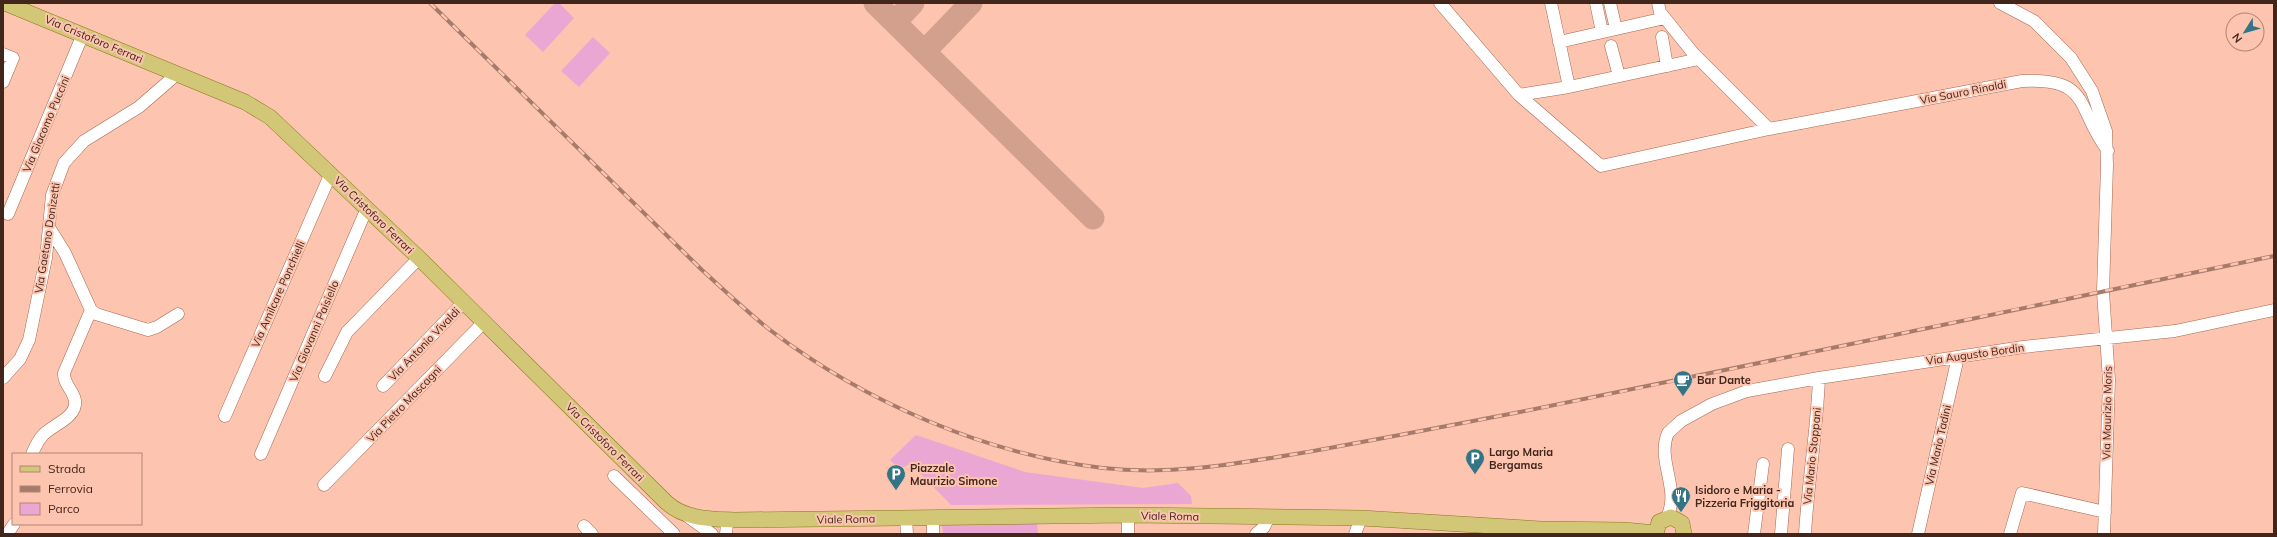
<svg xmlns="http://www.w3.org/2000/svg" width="2277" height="537" font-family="Mulish,sans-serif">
<rect width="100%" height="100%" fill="#fdc4af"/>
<path fill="#eba7d3" d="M555 3H559L574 18 543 52 525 35Z
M593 37 610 53 579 87 561 71Z
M916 435 1025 472 1143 488 1178 483 1191 496 1192 504 951 505 911 464 899 469 890 460Z
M1037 523 1038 534H943L942 525Z"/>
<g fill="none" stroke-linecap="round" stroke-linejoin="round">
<path stroke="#d2a08d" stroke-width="23" d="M875 3 1093 218
M895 22 913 3
M925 51 971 3"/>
<defs>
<path id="minor" d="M1440 3 1519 95
M1551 3 1569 87 1519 95 1601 166 1769 129 2022 81C2092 78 2075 107 2108 151
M1596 3 1602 32
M1610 3 1616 29
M1658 3 1660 12 1693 53 1769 129
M2000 3 2034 21 2071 58 2092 91 2106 131 2107 165 2103 292 2109 380 2104 534
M1662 37 1667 66
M1559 42 1665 18
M1611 46 1619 76
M3 54 13 58 3 82
M1569 87 1699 59
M8 214 83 34
M50 229 65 253 91 310 96 314 148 330 157 327 178 314
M325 376 347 332 419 258
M3 378 20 359 29 340 46 258 52 195 64 163 84 141 139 107 177 74
M383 386 464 302
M225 416 331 173
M32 454C35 447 38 440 43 435 51 426 73 419 75 405 77 393 63 385 64 373L91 310
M261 454 367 208
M614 476 674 534
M324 485 484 322
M1128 515V534
M687 516 712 534
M1667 517C1681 490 1656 460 1668 433L1681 421 1712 404 1747 391 1819 378 2023 347 2175 331 2274 310
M906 518 907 534
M933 518V534
M584 526 592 534
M8 533 14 524
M726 534 727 524 730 520
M1256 534 1264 527 1269 517
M1355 534 1361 518
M1754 534 1763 464
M1781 534 1788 449
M1805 534C1808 482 1817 430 1819 378
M1918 534 1958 357
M2010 534 2022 493 2105 512"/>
<path id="major" d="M5 3 245 102 270 117 419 258 667 503C685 519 710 519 734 520L1128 515 1361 518 1541 529 1624 530 1656 533
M1656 534 1659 522 1671 517 1682 523 1684 534"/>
</defs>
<use href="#minor" stroke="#a7674f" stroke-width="13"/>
<use href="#major" stroke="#8b761d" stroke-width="16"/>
<use href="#minor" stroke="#fff" stroke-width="12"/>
<use href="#major" stroke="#d1c777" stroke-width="15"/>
<defs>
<path id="rail" d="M430 3 702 270C724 290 746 311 770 330 865 402 984 454 1103 468 1173 476 1240 463 1308 452 1379 439 1449 426 1520 412 1772 362 2022 307 2274 256"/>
</defs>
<use href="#rail" stroke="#a77b6b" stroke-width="4"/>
<use href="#rail" stroke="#fdc4af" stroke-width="2.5" stroke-dasharray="8" stroke-linecap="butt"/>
</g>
<defs>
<symbol id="cafe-pin" viewBox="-11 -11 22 30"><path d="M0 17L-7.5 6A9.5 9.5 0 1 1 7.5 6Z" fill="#337487" stroke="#fdc4af"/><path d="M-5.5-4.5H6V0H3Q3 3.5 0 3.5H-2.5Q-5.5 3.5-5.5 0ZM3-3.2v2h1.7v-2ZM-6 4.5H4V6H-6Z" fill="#fff"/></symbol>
<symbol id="parking-pin" viewBox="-11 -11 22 30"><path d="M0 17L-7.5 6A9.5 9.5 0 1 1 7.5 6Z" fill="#337487" stroke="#fdc4af"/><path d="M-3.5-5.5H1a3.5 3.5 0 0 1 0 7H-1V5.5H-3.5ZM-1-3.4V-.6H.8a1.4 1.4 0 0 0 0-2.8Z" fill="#fff"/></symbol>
<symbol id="restaurant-pin" viewBox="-11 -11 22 30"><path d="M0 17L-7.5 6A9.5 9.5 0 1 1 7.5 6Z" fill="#337487" stroke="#fdc4af"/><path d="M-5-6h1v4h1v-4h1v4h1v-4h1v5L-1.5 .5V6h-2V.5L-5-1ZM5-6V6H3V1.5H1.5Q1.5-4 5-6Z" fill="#fff"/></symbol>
</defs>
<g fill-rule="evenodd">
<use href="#cafe-pin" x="1672" y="369" width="22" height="30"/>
<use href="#parking-pin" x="1464" y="447" width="22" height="30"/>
<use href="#parking-pin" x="885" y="463" width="22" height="30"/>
<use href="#restaurant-pin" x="1670" y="485" width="22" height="30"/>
</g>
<g text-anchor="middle" stroke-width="4" stroke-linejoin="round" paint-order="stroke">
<g font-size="11" fill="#42261c" stroke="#fdc4af">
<text transform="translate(94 39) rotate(23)" y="4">Via Cristoforo Ferrari</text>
<text transform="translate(1963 92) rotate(-11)" y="4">Via Sauro Rinaldi</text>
<text transform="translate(46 124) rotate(-67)" y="4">Via Giacomo Puccini</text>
<text transform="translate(374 215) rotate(44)" y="4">Via Cristoforo Ferrari</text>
<text transform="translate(47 238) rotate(-81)" y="4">Via Gaetano Donizetti</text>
<text transform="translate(278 294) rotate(-66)" y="4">Via Amilcare Ponchielli</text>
<text transform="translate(314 331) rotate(-67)" y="4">Via Giovanni Paisiello</text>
<text transform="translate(424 344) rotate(-46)" y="4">Via Antonio Vivaldi</text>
<text transform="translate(1975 354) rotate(-8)" y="4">Via Augusto Bordin</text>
<text transform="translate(404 404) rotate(-46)" y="4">Via Pietro Mascagni</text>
<text transform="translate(2107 413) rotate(-89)" y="4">Via Maurizio Moris</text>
<text transform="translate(605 442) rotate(45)" y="4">Via Cristoforo Ferrari</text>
<text transform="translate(1938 445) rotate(-77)" y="4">Via Mario Tadini</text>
<text transform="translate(1812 456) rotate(-84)" y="4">Via Mario Stoppani</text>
<text transform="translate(1170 516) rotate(1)" y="4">Viale Roma</text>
<text transform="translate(846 519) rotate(-1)" y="4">Viale Roma</text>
</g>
<g font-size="11" font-weight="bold" fill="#42261c" stroke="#fdc4af" text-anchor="start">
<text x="1697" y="384">Bar Dante</text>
<text x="1489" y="456">Largo Maria<tspan x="1489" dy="13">Bergamas</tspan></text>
<text x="910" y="472">Piazzale<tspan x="910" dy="13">Maurizio Simone</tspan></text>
<text x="1695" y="494">Isidoro e Maria -<tspan x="1695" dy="13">Pizzeria Friggitoria</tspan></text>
</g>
</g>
<rect width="2277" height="537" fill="none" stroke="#42261c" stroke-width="8"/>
<rect x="12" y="453" width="130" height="72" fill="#fdc4af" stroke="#b28574"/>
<rect x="20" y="466" width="20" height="6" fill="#d1c777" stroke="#b28574"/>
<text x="48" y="473" font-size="12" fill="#42261c">Strada</text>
<rect x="20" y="486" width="20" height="6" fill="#a77b6b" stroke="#b28574"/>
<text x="48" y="493" font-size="12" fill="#42261c">Ferrovia</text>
<rect x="20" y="503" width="20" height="12" fill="#eba7d3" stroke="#b28574"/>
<text x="48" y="513" font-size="12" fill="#42261c">Parco</text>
<g transform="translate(2245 32) rotate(233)"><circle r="19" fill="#fdc4af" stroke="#b28574"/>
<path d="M0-3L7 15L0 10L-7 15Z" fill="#337487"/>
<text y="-6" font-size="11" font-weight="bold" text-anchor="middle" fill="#42261c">N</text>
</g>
</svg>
